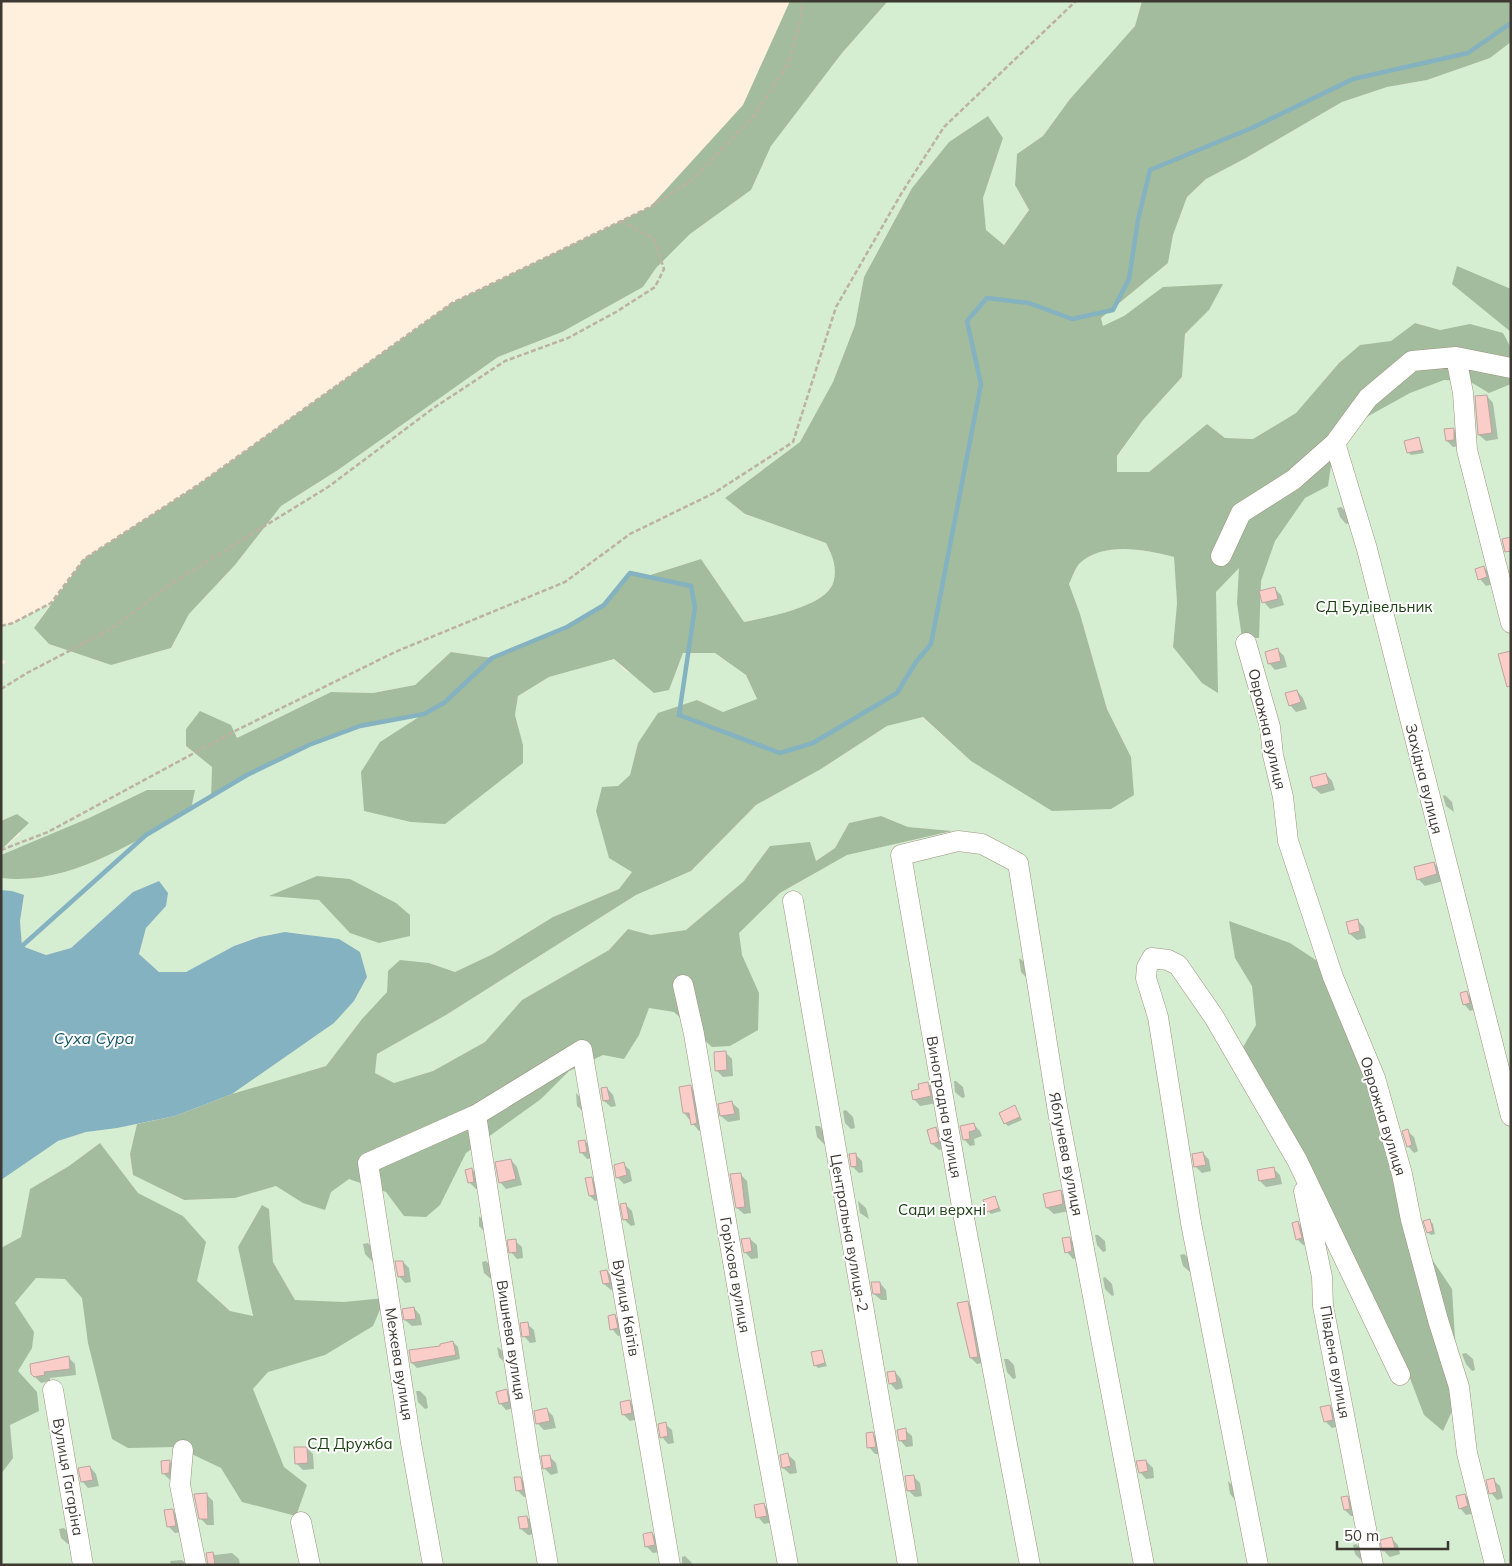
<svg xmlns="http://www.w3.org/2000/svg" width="1512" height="1566" font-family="Mulish,sans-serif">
<rect width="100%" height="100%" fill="#fef0dd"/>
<path fill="#d5edd0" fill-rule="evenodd" d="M888 1H1142L1135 26 1070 99 1043 136 1017 154 1015 185 1029 210 1004 245 986 231 983 198 1003 138 988 116 949 142 912 188 864 277 855 325 833 382 800 442 725 498 745 514 826 543C832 555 837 566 834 580 829 607 766 617 744 622L701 559 646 576 630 573 604 605 567 627 492 658 451 652 415 685 373 693 331 692 237 738 201 711 186 729V746L212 767 211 797 247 775 309 745 360 726 424 714 523 745 515 715 518 696 549 677 614 659 626 671 669 690 683 653H715L746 675 757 700 723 712 697 700 638 743 630 775 618 786 632 872 619 889 553 917 493 954 455 972 429 963 388 971 387 992 362 1019 326 1066 232 1094 334 1023 354 1001 367 977 360 952C309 933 287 923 234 946 218 953 202 968 186 972 178 974 167 972 159 972L139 954 146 928 166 906 159 881 133 892 71 948 46 955 22 946 20 921 24 896 12 891 1 890V878C70 886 134 842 191 809L194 790H147L89 818 1 855V850L20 834 17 814 1 821V666L6 662 1 658V626L13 623 51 603 34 628 49 644 111 665 171 648 189 614 235 565 281 506 338 470 498 357 562 332 643 287 656 268 690 234 751 190 771 146 842 53Z
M1511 42V289L1505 287 1506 327 1511 332V1565H1V1303L27 1268 79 1273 141 1424 307 1301 295 1300 273 1262 269 1209 262 1205 238 1247 253 1317 230 1311 197 1281 183 1216 138 1193 100 1143 69 1166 30 1189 21 1237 1 1248V1180L58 1141 86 1132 137 1124 130 1154 133 1175 183 1200 235 1198 276 1186 382 1122 847 855 950 831 908 827 881 816 849 823 835 848 816 861 770 846 744 881 686 930 651 935 628 929 609 950 522 1000 485 1042 433 1071 394 1083 375 1073 377 1054 446 1015 636 895 691 871 756 805 821 769 887 726 922 717 971 761 1131 757 1107 709 1080 614 1069 584C1072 578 1075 568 1080 563 1105 541 1145 550 1174 557L1177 603 1173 647 1193 671 1195 531 1294 414 1253 439 1225 438 1207 424 1149 472H1116L1117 457 1143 420 1182 377 1185 334 1209 310 1164 287 1124 317 1103 327 1101 318 1168 263 1173 235 1187 197 1206 179 1246 158 1342 102 1387 87 1427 80 1490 58ZM1415 323 1440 330 1470 324 1392 341ZM1390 342 1298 411 1339 363 1360 345Z"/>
<path fill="#a2bc9d" d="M790 1H888L842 53 771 146 751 190 690 234 656 268 643 287 562 332 498 357 338 470 281 506 235 565 189 614 171 648 111 665 49 644 34 628 84 559 198 485 452 303 650 207 743 105Z
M1142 1H1511V42L1490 58 1427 80 1387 87 1342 102 1246 158 1206 179 1187 197 1173 235 1168 263 1101 318 1103 326 1124 316 1163 287 1223 284 1209 310 1185 334 1182 377 1143 420 1117 456V472H1149L1207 424 1225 438 1253 439 1296 413 1339 363 1360 345 1391 341 1415 323 1440 330 1470 324 1503 333 1511 348V384L1489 393 1469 381 1444 380 1410 393 1363 419 1332 458 1328 486 1305 498 1275 541 1261 581 1259 638H1242L1237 603 1239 568 1216 592 1218 693 1202 683 1173 647 1177 603 1174 557C1145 550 1105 541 1080 563 1075 568 1072 578 1069 584L1080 614 1107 709 1131 757 1134 795 1111 809 1052 811 971 761 923 717 887 726 821 769 756 805 691 871 636 895 446 1015 377 1054 375 1073 394 1083 433 1071 485 1042 522 1000 609 950 628 929 651 935 686 930 744 881 770 846 810 842 816 861 835 848 849 823 881 816 908 827 952 831 847 855 780 893 739 933 742 955 759 993 758 1030 730 1046 712 1047 674 1012 649 1008 639 1035 624 1059 603 1055 569 1071 541 1099 466 1153 440 1205 426 1217 404 1216 386 1192 349 1179 331 1192 325 1210 303 1203 276 1186 235 1198 184 1200 133 1175 130 1154 137 1124 175 1116 232 1094 326 1066 362 1019 387 992 388 971 400 960 429 963 455 972 493 954 553 917 619 889 632 872 609 858 596 811 602 787 618 786 630 775 638 743 658 713 697 700 723 712 757 699 746 675 715 653H683L669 690 654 693 614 659 549 677 518 696 515 715 523 745V763L445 824 411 822 364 811 361 772 380 742 422 715C402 718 379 720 359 726 307 743 257 769 211 797L212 767 186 746V729L200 711 231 725 237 738 331 692 373 693 415 685 451 652 492 658 567 627 604 605 630 573 647 576 701 559 744 622C766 617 829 607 834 580 837 566 832 555 826 543L745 514 725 498 800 442 833 382 855 325 864 277 912 188 949 142 988 116 1003 138 983 198 986 230 1004 245 1029 210 1015 185 1017 154 1043 136 1070 99 1135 26Z
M1457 266 1511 289V332L1452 284Z
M147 790H195L191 809C134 842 70 886 1 878V855L89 818Z
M17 814 29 823 1 850V821Z
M317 876 350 879 396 903 410 915V936L379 943 350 933 319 900 269 896Z
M1229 921 1290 943 1334 972 1417 1237 1452 1289 1456 1355 1462 1389 1443 1431 1424 1415 1408 1373 1243 1047 1256 1025 1252 986 1235 958Z
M100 1143 138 1193 183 1216 206 1242 197 1281 230 1311 253 1316 238 1247 262 1205 269 1209 273 1262 295 1300 344 1302 385 1298 373 1326 325 1355 268 1372 253 1389 284 1467 307 1485 296 1516 242 1502 221 1468 177 1447 128 1448 112 1439 88 1343 82 1298 65 1279 36 1278 15 1303 34 1332 32 1348 18 1371 37 1392 39 1411 10 1425 13 1458 1 1474V1248L21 1237 30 1189 69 1166Z"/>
<path fill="#84b2c0" d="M159 881 168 893 166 906 146 928 139 954 159 972H186L234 946 259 937 285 932 339 939 360 952 367 977 354 1001 334 1023 232 1094 175 1116 117 1128 86 1132 58 1141 1 1180V890L12 891 24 895 20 921 22 946 46 955 71 948 133 892Z"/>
<path fill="#0003" d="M1487 396 1493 403 1498 439 1486 441 1479 435Z
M1453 429 1460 435V446L1453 447 1447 441Z
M1419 438 1424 453 1411 455 1408 452Z
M1341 507 1348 513 1350 523 1346 524 1340 517 1337 508Z
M1484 567 1490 574 1493 584 1486 586 1480 579Z
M1274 588 1281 595 1284 605 1270 609 1264 602Z
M1278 650 1284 656 1287 667 1275 670 1269 663Z
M1297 691 1303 698 1307 709 1296 712 1290 705Z
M1326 774 1332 781 1335 790 1321 794 1314 788Z
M1445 795 1452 802 1454 812 1446 806 1443 796Z
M1434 863 1440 870 1443 881 1425 886 1418 879Z
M1357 920 1364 927 1366 938 1357 940 1350 934Z
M1019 958 1027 964 1028 979 1021 972Z
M1467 993 1473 999 1476 1009 1470 1011 1464 1004Z
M725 1052 732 1059 733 1076 723 1077 717 1071Z
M954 1081H956L963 1087 965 1097 962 1098 955 1092Z
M928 1083 934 1090 937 1103 920 1106 914 1099Z
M690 1086 697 1093 703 1130 699 1131 684 1113Z
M607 1088 613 1095 616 1106 611 1107 604 1101Z
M576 1093 583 1100 584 1112 577 1106Z
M732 1103 739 1109 740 1120 728 1122 721 1116Z
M1015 1107 1022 1120 1008 1126 1005 1123Z
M846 1110 853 1117 855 1128 851 1129 845 1123 843 1111Z
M974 1125 980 1131 982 1136 974 1139 975 1145 970 1146 964 1139Z
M815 1126H819L826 1132 828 1143 824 1144 817 1137Z
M936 1128 942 1135 945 1148 939 1150 932 1144Z
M1407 1131 1414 1137 1418 1151 1414 1153 1408 1146Z
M585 1141 591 1148 593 1158 587 1159 581 1152Z
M1203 1153 1209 1160 1211 1171 1202 1173 1195 1166Z
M855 1154 862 1161 863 1172 859 1173 852 1166Z
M511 1160 517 1167 522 1185 506 1189 500 1182Z
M623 1164 630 1170 632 1181 624 1184 617 1177Z
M1273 1168 1280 1175 1282 1184 1266 1187 1260 1181Z
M472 1169 478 1176 480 1188 476 1189 470 1183Z
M740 1174 747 1181 751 1213 744 1214 737 1208Z
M591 1178 596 1184 599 1200 595 1201 590 1196Z
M1060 1191 1067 1198 1069 1211 1054 1214 1047 1208 1044 1195Z
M995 1197 1001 1211 991 1214 988 1211Z
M858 1201 866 1208 869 1219 860 1213Z
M626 1205 632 1211 635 1225 631 1226 624 1219Z
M479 1216 486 1223V1233L479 1226Z
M1430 1221 1433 1224 1435 1234 1431 1235 1428 1232Z
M1298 1223 1304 1229 1308 1244 1303 1245 1297 1239Z
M1095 1235H1098L1105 1241 1106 1251 1103 1252 1097 1245Z
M1069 1238 1076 1245 1078 1258 1073 1259 1067 1252Z
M750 1239 757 1245 758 1258 751 1259 745 1252Z
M515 1241 522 1247 523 1258 517 1259 511 1252Z
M368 1243 374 1250 376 1260 372 1261 365 1254 363 1244Z
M1184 1254 1191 1260 1193 1272H1190L1183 1266 1180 1255Z
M486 1261 493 1268 494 1279H491L484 1273 482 1262Z
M403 1262 409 1268 411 1282 405 1283 399 1276Z
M607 1271 614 1277 616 1289 611 1290 604 1284Z
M1105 1277 1112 1284 1114 1295 1112 1296 1105 1289 1103 1278Z
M880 1283 886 1290 887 1300H881L874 1294Z
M967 1302 974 1309 984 1363 977 1364 971 1358Z
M414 1308 420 1315 422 1325 412 1326 405 1320Z
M615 1316 621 1322 623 1335 618 1336 612 1329Z
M527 1324 534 1330 536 1342 530 1343 524 1336Z
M453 1342 458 1347 460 1359 417 1368 412 1363 410 1351 441 1347Z
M497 1347 506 1353V1364L499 1357Z
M821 1351 827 1366 818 1368 815 1365Z
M1466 1353 1473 1359 1475 1370 1472 1371 1466 1364 1462 1354Z
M68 1357 75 1364 76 1375 50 1378V1381L41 1383 34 1376Z
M1004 1359H1008L1014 1365 1016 1378 1013 1379 1007 1372Z
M895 1372 901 1379 903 1388 896 1390 890 1383Z
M416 1391H420L426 1397 428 1408 425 1409 418 1402Z
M506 1391 513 1397 514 1408 506 1410 500 1403Z
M629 1401 636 1408 638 1419 630 1421 623 1414Z
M1330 1406 1336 1413 1339 1426 1332 1428 1325 1421Z
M547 1410 553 1416 556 1428 544 1430 537 1423Z
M665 1424 672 1430 674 1443 668 1444 662 1437Z
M905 1430 912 1436 913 1446 906 1447 900 1440Z
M873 1434 879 1440 881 1454H875L869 1447Z
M307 1448 313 1454 314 1469 303 1470 296 1463Z
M788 1455 795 1461 797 1473 790 1474 783 1468 781 1456Z
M549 1456 556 1463 558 1473 551 1475 544 1468Z
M1146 1461 1153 1468 1154 1478 1146 1479 1140 1472Z
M170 1462 176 1468 175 1480H170L164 1474Z
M90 1467 96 1474 99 1486 88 1488 82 1481Z
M913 1476 920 1483 922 1496 915 1497 908 1490Z
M520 1478 527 1484 529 1496 524 1497 517 1490Z
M1493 1480 1500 1486 1503 1498 1497 1500 1491 1493Z
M1228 1481 1235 1488 1236 1501 1230 1494Z
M207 1495 213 1501 214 1525H207L200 1518Z
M1465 1495 1471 1501 1474 1513 1466 1515 1460 1508Z
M1347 1497 1354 1504 1356 1516H1351L1345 1510 1343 1498Z
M764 1505 771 1511 773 1522 764 1524 758 1517Z
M172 1510 179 1517 182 1532 175 1533 168 1526Z
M527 1517 534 1524 535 1534 528 1535 521 1529Z
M64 1528 70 1534 72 1544H68L61 1538 59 1529Z
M652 1533 658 1540 660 1552 653 1553 646 1546Z
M1391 1538 1398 1545 1400 1554 1390 1557 1384 1551 1382 1541Z
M1356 1544 1363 1550 1365 1560 1362 1561 1355 1554 1353 1545Z
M213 1553 215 1555 232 1553 239 1559 240 1565H209Z
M685 1556 692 1563V1565H682V1557Z
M182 1560 187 1565H171L170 1561Z"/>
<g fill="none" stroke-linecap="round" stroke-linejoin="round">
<path stroke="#84b2c0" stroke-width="4.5" d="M22 946 146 835 247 775 309 745 360 726 424 714 444 703 492 658 567 627 604 605 630 573 691 586 695 607 679 715 780 753 813 743 897 693 916 662 931 644 981 384 967 321 987 298 1029 303 1072 319 1113 310 1129 279 1138 220 1150 170 1254 127 1353 79 1468 53 1511 23"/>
</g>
<path fill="#fbcdc8" stroke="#bda4a1" d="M1487 395 1492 433 1478 435 1475 396Z
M1454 428V440L1446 441 1444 429Z
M1419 437 1422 450 1407 453 1404 441Z
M1511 537V551L1505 552 1502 539Z
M1484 566 1487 577 1478 580 1475 569Z
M1275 587 1278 599 1262 603 1259 591Z
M1278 648 1281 661 1268 664 1265 652Z
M1511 651V686L1507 687 1498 654Z
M1297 690 1301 702 1289 706 1285 693Z
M1326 773 1329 784 1313 788 1310 777Z
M1434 862 1437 874 1417 880 1414 867Z
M1358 919 1360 931 1349 934 1346 922Z
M1467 991 1470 1003 1463 1005 1460 993Z
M726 1051 727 1070 715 1071 714 1052Z
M928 1082 931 1096 913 1100 911 1091 919 1089 918 1084Z
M691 1085 697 1123 691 1125 689 1113H683L679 1087Z
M607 1087 610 1100 603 1101 601 1088Z
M732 1101 735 1114 720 1116 718 1104Z
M1015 1105 1020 1117 1004 1124 999 1113Z
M974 1123 976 1130 969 1132 970 1139 963 1140 960 1126Z
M936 1127 939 1142 931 1144 927 1130Z
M1408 1129 1412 1145 1407 1147 1402 1131Z
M585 1140 587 1152 580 1153 578 1141Z
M1203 1152 1206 1165 1194 1167 1192 1154Z
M856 1153 857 1166 851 1167 849 1154Z
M511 1159 516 1179 499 1183 495 1162Z
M624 1162 627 1175 616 1178 614 1165Z
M1274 1167 1276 1178 1259 1181 1257 1170Z
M472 1168 474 1182 468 1183 465 1170Z
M741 1173 745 1207 736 1208 730 1174Z
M592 1177 595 1195 589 1196 585 1178Z
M1061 1190 1063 1204 1046 1208 1043 1194Z
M995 1196 999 1208 987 1212 983 1200Z
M626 1203 629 1219 623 1220 620 1204Z
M1430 1219 1433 1231 1427 1233 1423 1221Z
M1298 1221 1302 1238 1296 1240 1292 1223Z
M1070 1237 1072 1251 1065 1253 1062 1238Z
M750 1238 752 1251 744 1253 741 1239Z
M516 1239 517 1252 509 1253 507 1240Z
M395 1261H403L405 1276 398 1277Z
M607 1270 610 1283 603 1284 600 1271Z
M871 1282H880L881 1294H873Z
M968 1301 978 1357 970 1358 957 1303Z
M414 1307 416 1319 404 1320 402 1309Z
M615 1314 618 1328 610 1330 608 1316Z
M528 1322 530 1336 522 1337 520 1323Z
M453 1341 456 1355 411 1363 409 1350 440 1346V1344Z
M822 1350 825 1363 814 1366 811 1352Z
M69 1356 70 1369 44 1372 45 1375 34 1377 31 1374 30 1364Z
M895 1371 897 1382 889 1384 887 1372Z
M507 1389 509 1402 499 1404 496 1392Z
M630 1400 632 1413 622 1415 620 1402Z
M1330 1405 1333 1420 1324 1422 1320 1407Z
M547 1408 550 1421 536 1424 534 1411Z
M666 1422 668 1436 660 1438 658 1424Z
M906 1428 907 1440 899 1441 897 1430Z
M873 1432 876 1447 867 1448 866 1433Z
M294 1447H307L308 1463 295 1464Z
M788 1453 791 1466 782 1468 780 1455Z
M550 1455 552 1467 543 1469 541 1456Z
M170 1460 169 1473 162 1474 161 1461Z
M1146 1460 1148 1471 1139 1473 1136 1461Z
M90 1466 93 1480 81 1482 78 1468Z
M914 1475 916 1490 907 1491 905 1476Z
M514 1477H521L523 1490 516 1491Z
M1494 1478 1497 1492 1489 1494 1486 1480Z
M207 1493 208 1519H199L194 1494Z
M1465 1494 1468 1506 1459 1509 1456 1496Z
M1348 1496 1350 1509 1344 1510 1341 1497Z
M764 1503 767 1516 756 1518 754 1505Z
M173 1509 176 1526 167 1527 164 1510Z
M527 1516 529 1528 520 1529 518 1517Z
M652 1532 655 1545 645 1547 643 1534Z
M1392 1537 1395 1548 1382 1551 1380 1540Z
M213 1552 215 1565H208L206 1553Z"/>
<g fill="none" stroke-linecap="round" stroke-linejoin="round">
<defs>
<path id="minor" d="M1456 357 1463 393 1467 450 1511 623
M1335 443 1367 549 1511 1116
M1221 556 1241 513 1293 480 1335 443 1368 398 1412 361 1456 357 1511 368
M1246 643 1270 727 1273 755 1283 797 1288 841 1333 977 1375 1078 1402 1174 1411 1220 1438 1320 1459 1387 1467 1453 1495 1565
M793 901 908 1565
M683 985 694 1034 749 1355 788 1565
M476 1115 529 1456 548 1565
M1304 1191 1322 1277 1323 1306 1373 1565
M53 1390 83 1565
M183 1450 180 1485 196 1565
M301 1522 310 1565
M433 1565 411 1443 368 1163 476 1115 582 1050 670 1565
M1030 1565 964 1218 901 855 958 841 982 844 1018 863 1058 1112 1144 1565
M1258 1565 1191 1223 1158 1017 1146 978 1147 967 1152 958 1168 960 1178 965 1214 1017 1297 1160 1400 1375"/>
</defs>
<use href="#minor" stroke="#9e917f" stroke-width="21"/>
<path stroke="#bcb1a2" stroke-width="2.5" stroke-dasharray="5 2.5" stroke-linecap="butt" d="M1 626 13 623 51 603 84 559 198 485 452 303 650 207 692 180 753 117 788 64 801 18 802 1
M1 689 27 673 111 629 172 583 328 487 435 407 505 361 568 338 616 312 655 287 664 269 654 239 619 220
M1 850 48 832 235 731 395 652 565 582 630 534 714 493 793 442 836 307 901 194 944 127 1076 1"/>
<use href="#minor" stroke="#fff" stroke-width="20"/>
</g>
<g text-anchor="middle" stroke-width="4" stroke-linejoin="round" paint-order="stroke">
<g font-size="15" fill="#1c4114" stroke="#fff">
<text x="1374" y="612">СД Будівельник</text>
<text x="942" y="1215">Сади верхні</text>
<text x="350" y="1449">СД Дружба</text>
</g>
<g font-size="15" fill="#3d3831" stroke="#fff">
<text transform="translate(1267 729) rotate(77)" y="5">Овражна вулиця</text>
<text transform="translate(1424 779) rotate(76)" y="5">Західна вулиця</text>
<text transform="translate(944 1107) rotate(80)" y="5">Виноградна вулиця</text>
<text transform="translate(1383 1116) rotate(73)" y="5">Овражна вулиця</text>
<text transform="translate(1066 1154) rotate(79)" y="5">Яблунева вулиця</text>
<text transform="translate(849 1233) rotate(80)" y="5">Центральна вулиця-2</text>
<text transform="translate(735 1275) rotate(80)" y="5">Горіхова вулиця</text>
<text transform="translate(626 1308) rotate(80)" y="5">Вулиця Квітів</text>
<text transform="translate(511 1340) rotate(81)" y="5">Вишнева вулиця</text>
<text transform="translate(1335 1362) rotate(80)" y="5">Південа вулиця</text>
<text transform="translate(399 1364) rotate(81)" y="5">Межева вулиця</text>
<text transform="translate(68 1477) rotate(80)" y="5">Вулиця Гагаріна</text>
</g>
<g font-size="16" font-style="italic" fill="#185666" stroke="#fff">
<text x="94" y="1044">Суха Сура</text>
</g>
</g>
<rect width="1512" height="1566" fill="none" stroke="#3d3831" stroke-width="5"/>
<path d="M1337 1541v8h111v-8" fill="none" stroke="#3d3831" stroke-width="2.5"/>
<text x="1344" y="1541" font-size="15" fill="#3d3831" stroke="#ffffff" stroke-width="4" paint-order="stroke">50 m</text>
</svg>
